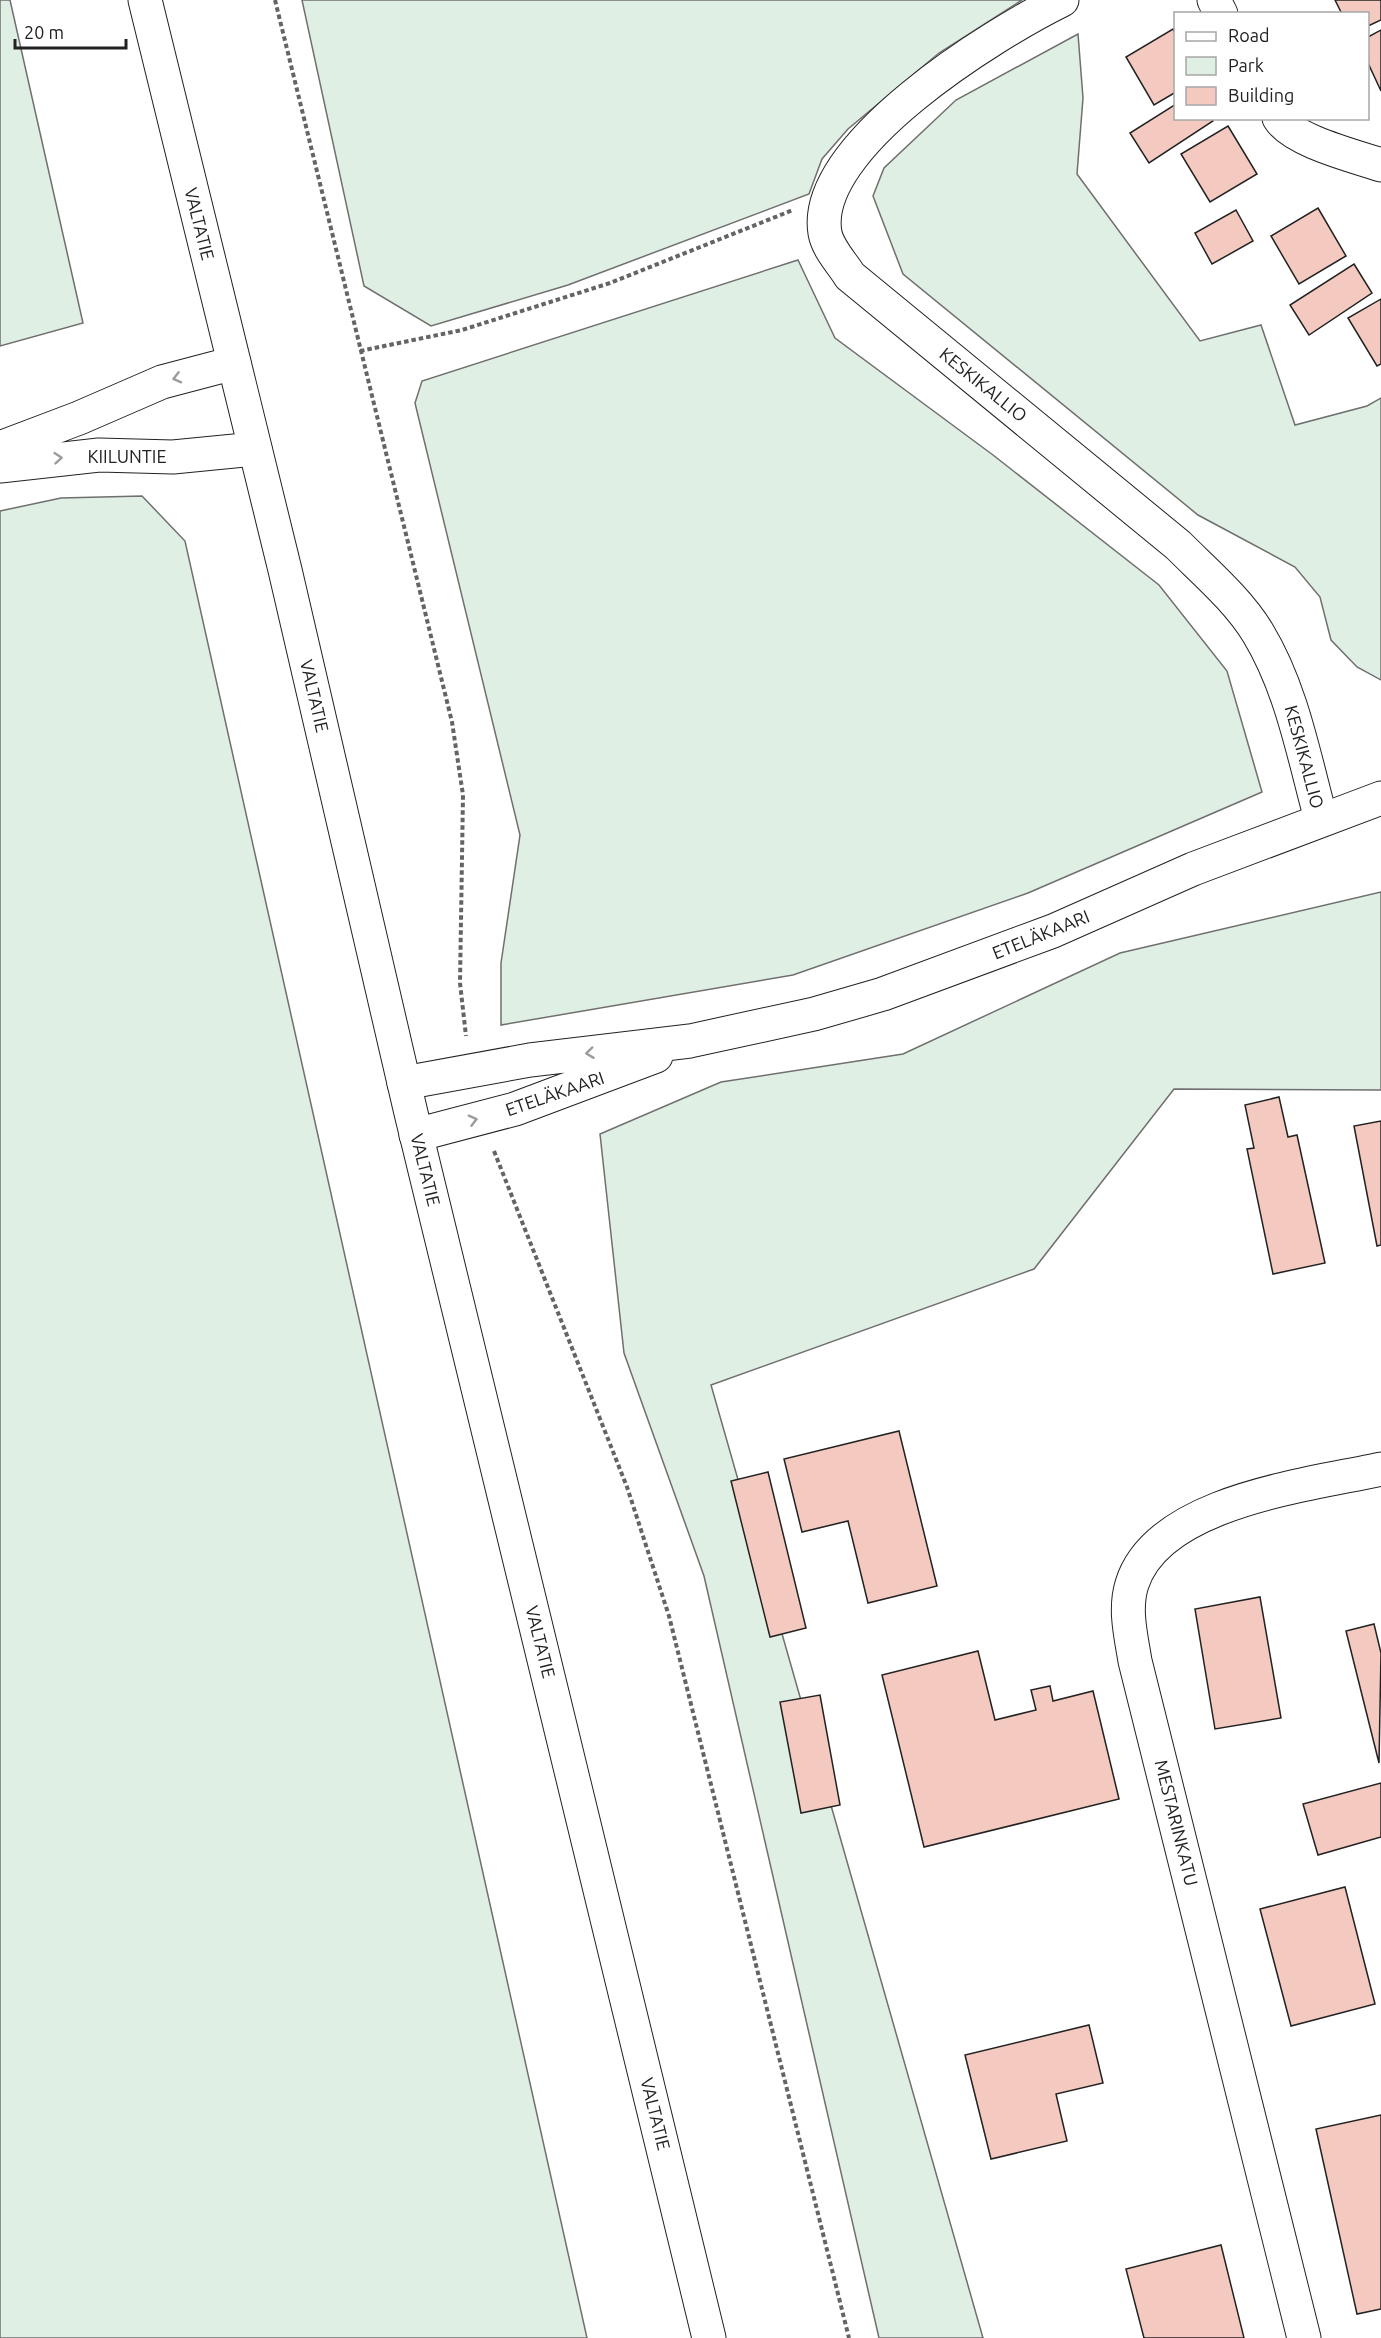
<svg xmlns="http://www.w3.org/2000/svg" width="1381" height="2338" font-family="Ubuntu,sans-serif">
<rect width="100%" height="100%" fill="#fff"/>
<path fill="#e0efe3" stroke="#6f6f6f" stroke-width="1.5" d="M0 0H10L83 323 0 346Z
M302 0H1022L939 53 848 129 822 159 809 194 568 285 431 326 364 286Z
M1078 34 1083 98 1077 174 1200 341 1261 325 1295 425 1367 406 1381 398V680L1357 667 1331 640 1320 597 1295 567 1198 515 903 274 873 196 884 168 956 100Z
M798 260 835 338 993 455 1159 585 1227 671 1262 792 1028 893 793 975 501 1025V963L520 835 415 403 422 381Z
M142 496 185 541 587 2338H0V511L61 498Z
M1381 892V1090L1174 1089 1034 1269 711 1385 983 2338H879L704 1576 624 1353 600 1134 721 1082 903 1054 1120 953Z"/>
<path fill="#f3c9c0" stroke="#222" stroke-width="1.5" d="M1335 0H1381V20L1368 26V14H1342Z
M1173 29 1176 34V92L1154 105 1126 57Z
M1381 30V91L1368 63V37Z
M1176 104V118H1212L1213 121 1149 163 1130 133Z
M1228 126 1257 174 1210 202 1181 154Z
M1318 208 1346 256 1299 284 1271 236Z
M1236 210 1253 241 1212 264 1195 233Z
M1354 264 1372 293 1309 335 1290 305Z
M1381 299V364L1377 366 1348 318Z
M1279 1097 1288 1137 1297 1135 1325 1263 1273 1274 1247 1149 1254 1148 1245 1105Z
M1381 1121V1245L1377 1246 1354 1126Z
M899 1431 937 1586 868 1603 848 1521 802 1532 784 1459Z
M768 1472 806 1628 770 1637 731 1481Z
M1260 1597 1281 1718 1215 1729 1195 1609Z
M1374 1624 1381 1653 1379 1763 1346 1631Z
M978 1651 995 1720 1036 1710 1031 1690 1050 1686 1053 1701 1093 1691 1119 1799 924 1847 882 1675Z
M820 1695 840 1805 801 1813 780 1702Z
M1381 1783V1837L1318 1855 1303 1804Z
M1345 1887 1375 2004 1291 2026 1260 1909Z
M1089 2025 1103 2083 1056 2094 1067 2141 991 2159 965 2055Z
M1381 2115V2309L1357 2314 1316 2129Z
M1221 2245 1244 2338H1144L1126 2269Z"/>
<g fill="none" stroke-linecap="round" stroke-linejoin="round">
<defs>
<path id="minor" d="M1062 0C995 33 810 146 825 233 828 249 842 263 850 276L1178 545C1205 572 1238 600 1258 633 1292 689 1304 757 1321 819
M1214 0 1221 14
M1279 118C1293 141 1355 156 1381 165
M1304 2338 1135 1661C1131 1636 1124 1609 1132 1584 1158 1501 1309 1485 1381 1469"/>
<path id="tertiary" d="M0 448 79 418 162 382 234 363
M0 466 99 455 173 457 255 449
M404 1083 530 1060 690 1041 814 1014 883 994 1053 931 1193 869 1381 798
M416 1135 515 1109 656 1056"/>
<path id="trunk" d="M145 0 285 570 411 1113 709 2338"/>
</defs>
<use href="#minor" stroke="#222" stroke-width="35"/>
<use href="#tertiary" stroke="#222" stroke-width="35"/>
<use href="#trunk" stroke="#222" stroke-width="35"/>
<path stroke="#646464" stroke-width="4" stroke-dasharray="4.5 3" stroke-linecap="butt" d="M275 0 452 722 463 795 460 983 466 1036
M360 351 462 330 610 283 793 210
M494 1151 627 1487 669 1616 849 2338"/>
<use href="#minor" stroke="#fff" stroke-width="33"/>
<use href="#tertiary" stroke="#fff" stroke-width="33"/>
<use href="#trunk" stroke="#fff" stroke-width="33"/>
</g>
<defs><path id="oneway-chevron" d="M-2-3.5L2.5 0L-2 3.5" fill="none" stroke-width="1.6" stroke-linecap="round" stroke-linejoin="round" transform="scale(1.5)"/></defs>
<g stroke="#9c9c9c">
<use href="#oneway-chevron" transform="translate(177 378) rotate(166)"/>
<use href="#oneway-chevron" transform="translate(58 458) rotate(-5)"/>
<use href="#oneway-chevron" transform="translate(590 1053) rotate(173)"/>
<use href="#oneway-chevron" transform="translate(473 1120) rotate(-15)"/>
</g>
<g text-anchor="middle" stroke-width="4.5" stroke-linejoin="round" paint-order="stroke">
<g font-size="18" fill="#222" stroke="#fff">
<text transform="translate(199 224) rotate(76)" y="6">VALTATIE</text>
<text transform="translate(983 385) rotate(39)" y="6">KESKIKALLIO</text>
<text x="127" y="463">KIILUNTIE</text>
<text transform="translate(314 696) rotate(77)" y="6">VALTATIE</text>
<text transform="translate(1304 757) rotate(75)" y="6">KESKIKALLIO</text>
<text transform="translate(1041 935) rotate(-22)" y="6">ETELÄKAARI</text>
<text transform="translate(555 1094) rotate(-19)" y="6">ETELÄKAARI</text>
<text transform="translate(425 1170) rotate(76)" y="6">VALTATIE</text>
<text transform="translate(540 1642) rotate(76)" y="6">VALTATIE</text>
<text transform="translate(1176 1823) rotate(76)" y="6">MESTARINKATU</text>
<text transform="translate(655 2114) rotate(76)" y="6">VALTATIE</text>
</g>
</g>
<rect x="1174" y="12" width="195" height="108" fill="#ffffff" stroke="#a7a7a7" stroke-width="1.5"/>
<rect x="1186" y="32" width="30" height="9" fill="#ffffff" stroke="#a7a7a7" stroke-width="1.5"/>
<text x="1228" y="42" font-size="18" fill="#222222">Road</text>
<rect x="1186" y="57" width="30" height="18" fill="#e0efe3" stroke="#a7a7a7" stroke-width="1.5"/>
<text x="1228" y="72" font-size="18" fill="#222222">Park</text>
<rect x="1186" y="87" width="30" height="18" fill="#f3c9c0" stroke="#a7a7a7" stroke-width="1.5"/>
<text x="1228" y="102" font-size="18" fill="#222222">Building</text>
<path d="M15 39v9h111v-9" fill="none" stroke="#222222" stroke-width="3"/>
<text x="24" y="39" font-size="18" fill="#222222" stroke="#ffffff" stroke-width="4.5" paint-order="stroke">20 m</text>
</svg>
